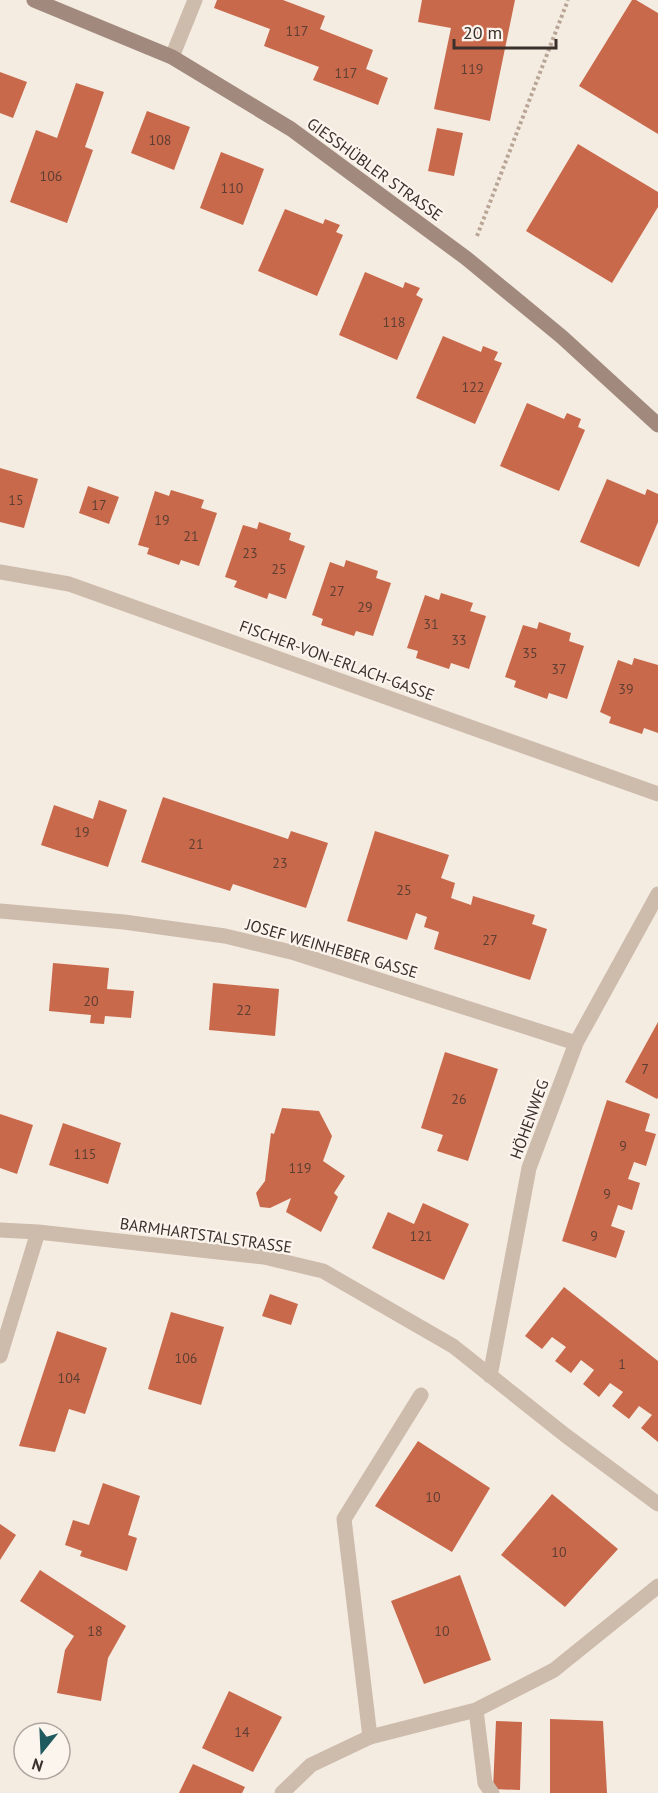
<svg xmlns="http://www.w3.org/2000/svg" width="658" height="1793" font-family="'PT Sans',sans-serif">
<rect width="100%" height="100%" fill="#f4ebe1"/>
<path fill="#c8694b" d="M217 0H283L325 16 320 29 373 50 366 69 388 78 378 105 313 80 319 67 264 46 270 29 214 8Z
M422 0H515L490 121 434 109 451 28 418 22Z
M632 0H636L658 13V134L579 86Z
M0 72 27 82 13 118 0 113Z
M76 83 104 92 85 147 93 150 67 223 10 202 36 130 57 138Z
M147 111 190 127 174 170 131 153Z
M437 128 463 133 454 176 428 171Z
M578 144 658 192V207L612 283 526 231Z
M221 152 264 169 243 225 200 208Z
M285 209 323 224 325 219 340 225 336 232 343 235 317 296 258 271Z
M365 272 403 288 405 282 420 288 416 295 423 299 397 360 339 335Z
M443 336 481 352 483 346 498 352 494 360 502 363 475 424 416 398Z
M527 403 564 419 567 413 581 419 578 427 585 430 559 491 500 466Z
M0 468 38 479 24 528 0 522Z
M607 479 645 495 647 489 658 494V522L639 567 580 542Z
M88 486 119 497 109 524 79 513Z
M171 490 204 500 201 508 217 513 199 566 181 560 179 565 147 554 149 548 138 545 155 491 169 496Z
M259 522 291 533 289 540 305 546 286 599 269 593 267 599 234 587 237 581 225 577 243 525 257 529Z
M346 560 378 571 376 578 391 583 373 636 356 631 354 636 321 625 323 619 312 615 330 562 344 567Z
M441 593 473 603 470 611 486 616 469 669 451 663 449 669 416 658 418 651 407 648 425 595 439 600Z
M539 622 571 633 569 641 584 646 567 699 549 693 547 699 514 687 516 681 505 677 523 625 537 629Z
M634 658 658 665V733L644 728 642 734 609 723 611 717 600 712 618 660 632 665Z
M163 797 288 839 291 831 328 843 306 908 233 884 230 891 141 862Z
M99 800 127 810 108 867 41 845 54 805 93 819Z
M375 831 449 855 441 878 455 883 451 898 471 905 473 896 535 915 532 924 547 929 530 980 434 949 439 932 424 927 427 917 416 913 407 940 347 921Z
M53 963 109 968 107 989 134 991 131 1018 105 1016 104 1024 90 1023 91 1015 49 1011Z
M213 983 279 989 275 1036 209 1030Z
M658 1022V1097L657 1099 625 1082Z
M445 1052 498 1069 468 1161 437 1151 443 1135 421 1128Z
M607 1100 650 1114 645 1131 656 1134 646 1166 634 1162 628 1179 640 1183 632 1210 618 1205 611 1226 625 1231 616 1258 562 1241Z
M282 1108 319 1111 332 1136 323 1161 345 1176 334 1193 338 1197 321 1232 286 1212 291 1198 270 1208 260 1207 256 1193 265 1181 271 1133 274 1134Z
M0 1114 33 1125 17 1174 0 1168Z
M63 1123 121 1143 108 1184 49 1165Z
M423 1203 469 1224 444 1280 372 1248 388 1212 414 1224Z
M564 1287 658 1361V1442L641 1428 652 1415 639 1406 629 1419 612 1406 623 1392 610 1383 599 1397 583 1384 594 1370 581 1360 571 1373 555 1361 566 1347 552 1337 542 1349 525 1336Z
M270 1294 298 1304 291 1325 262 1316Z
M171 1312 224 1327 201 1405 148 1389Z
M57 1331 107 1348 85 1414 69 1409 55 1452 19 1446Z
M418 1441 490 1488 452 1552 375 1506Z
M103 1483 140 1496 128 1535 137 1538 127 1571 80 1556 82 1551 65 1545 73 1520 89 1525Z
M552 1494 618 1549 565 1607 501 1555Z
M0 1524 16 1535 0 1560Z
M40 1570 126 1626 108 1658 101 1701 57 1693 65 1650 74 1636 20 1601Z
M460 1575 491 1660 424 1684 391 1601Z
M229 1691 282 1717 253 1772 202 1748Z
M550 1719 603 1721 607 1793H550Z
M496 1721 522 1722 520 1790 493 1789Z
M193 1764 245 1787 242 1793H179Z"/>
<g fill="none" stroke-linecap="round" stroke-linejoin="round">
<path stroke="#b9a596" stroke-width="4" stroke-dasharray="3 3" stroke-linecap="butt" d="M477 236 568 0"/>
<path stroke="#cdbbac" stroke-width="15" d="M172 57 195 0
M370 1737 344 1519 421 1395"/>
<path stroke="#cdbbac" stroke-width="15" d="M0 572 69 584 658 794
M0 911 124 922 225 936 295 953 576 1043
M0 1230 38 1232 264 1257 323 1271 453 1346 565 1435 658 1504
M0 1356 38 1232
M490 1376 529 1168 576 1043 658 894
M476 1710 485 1783 492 1793
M282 1793 311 1765 370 1737 476 1710 554 1670 658 1586"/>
<path stroke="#a18a7d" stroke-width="15" d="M34 0 172 57 291 129 466 258 562 337 658 425"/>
</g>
<g text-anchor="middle" stroke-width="4.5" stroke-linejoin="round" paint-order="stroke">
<g font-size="14" fill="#5e3e33">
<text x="297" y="36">117</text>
<text x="472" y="74">119</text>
<text x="346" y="78">117</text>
<text x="160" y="145">108</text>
<text x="51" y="181">106</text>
<text x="232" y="193">110</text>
<text x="394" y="327">118</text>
<text x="473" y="392">122</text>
<text x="16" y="505">15</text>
<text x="99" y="510">17</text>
<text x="162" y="525">19</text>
<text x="191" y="541">21</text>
<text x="250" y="558">23</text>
<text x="279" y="574">25</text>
<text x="337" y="596">27</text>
<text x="365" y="612">29</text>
<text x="431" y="629">31</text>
<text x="459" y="645">33</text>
<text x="530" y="658">35</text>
<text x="559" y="674">37</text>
<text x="626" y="694">39</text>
<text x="82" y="837">19</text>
<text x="196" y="849">21</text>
<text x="280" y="868">23</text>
<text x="404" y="895">25</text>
<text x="490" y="945">27</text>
<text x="91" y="1006">20</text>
<text x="244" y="1015">22</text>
<text x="645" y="1074">7</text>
<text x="459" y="1104">26</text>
<text x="623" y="1151">9</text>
<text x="85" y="1159">115</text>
<text x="300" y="1173">119</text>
<text x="607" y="1199">9</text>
<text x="421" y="1241">121</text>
<text x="594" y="1241">9</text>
<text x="186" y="1363">106</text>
<text x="622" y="1369">1</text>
<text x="69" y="1383">104</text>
<text x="433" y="1502">10</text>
<text x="559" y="1557">10</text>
<text x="95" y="1636">18</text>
<text x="442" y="1636">10</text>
<text x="242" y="1737">14</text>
</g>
<g font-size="16" fill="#3b302b" stroke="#fbf5ee">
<text transform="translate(375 169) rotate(36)" y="6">GIESSHÜBLER STRASSE</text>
<text transform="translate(337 660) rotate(20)" y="6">FISCHER-VON-ERLACH-GASSE</text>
<text transform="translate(332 948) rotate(16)" y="6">JOSEF WEINHEBER GASSE</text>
<text transform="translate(529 1119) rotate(-70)" y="6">HÖHENWEG</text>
<text transform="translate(206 1235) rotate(8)" y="6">BARMHARTSTALSTRASSE</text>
</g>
</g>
<g transform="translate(42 1751) rotate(198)"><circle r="28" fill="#fbf5ee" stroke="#aea6a0" stroke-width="1.5"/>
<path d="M0-4.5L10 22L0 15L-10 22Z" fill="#1f5a5e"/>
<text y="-9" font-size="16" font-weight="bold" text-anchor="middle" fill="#3b302b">N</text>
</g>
<path d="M454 39v9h102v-9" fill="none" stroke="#3b302b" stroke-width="3"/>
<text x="463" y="39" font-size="18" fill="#3b302b" stroke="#fbf5ee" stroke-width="4.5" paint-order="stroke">20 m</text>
</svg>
